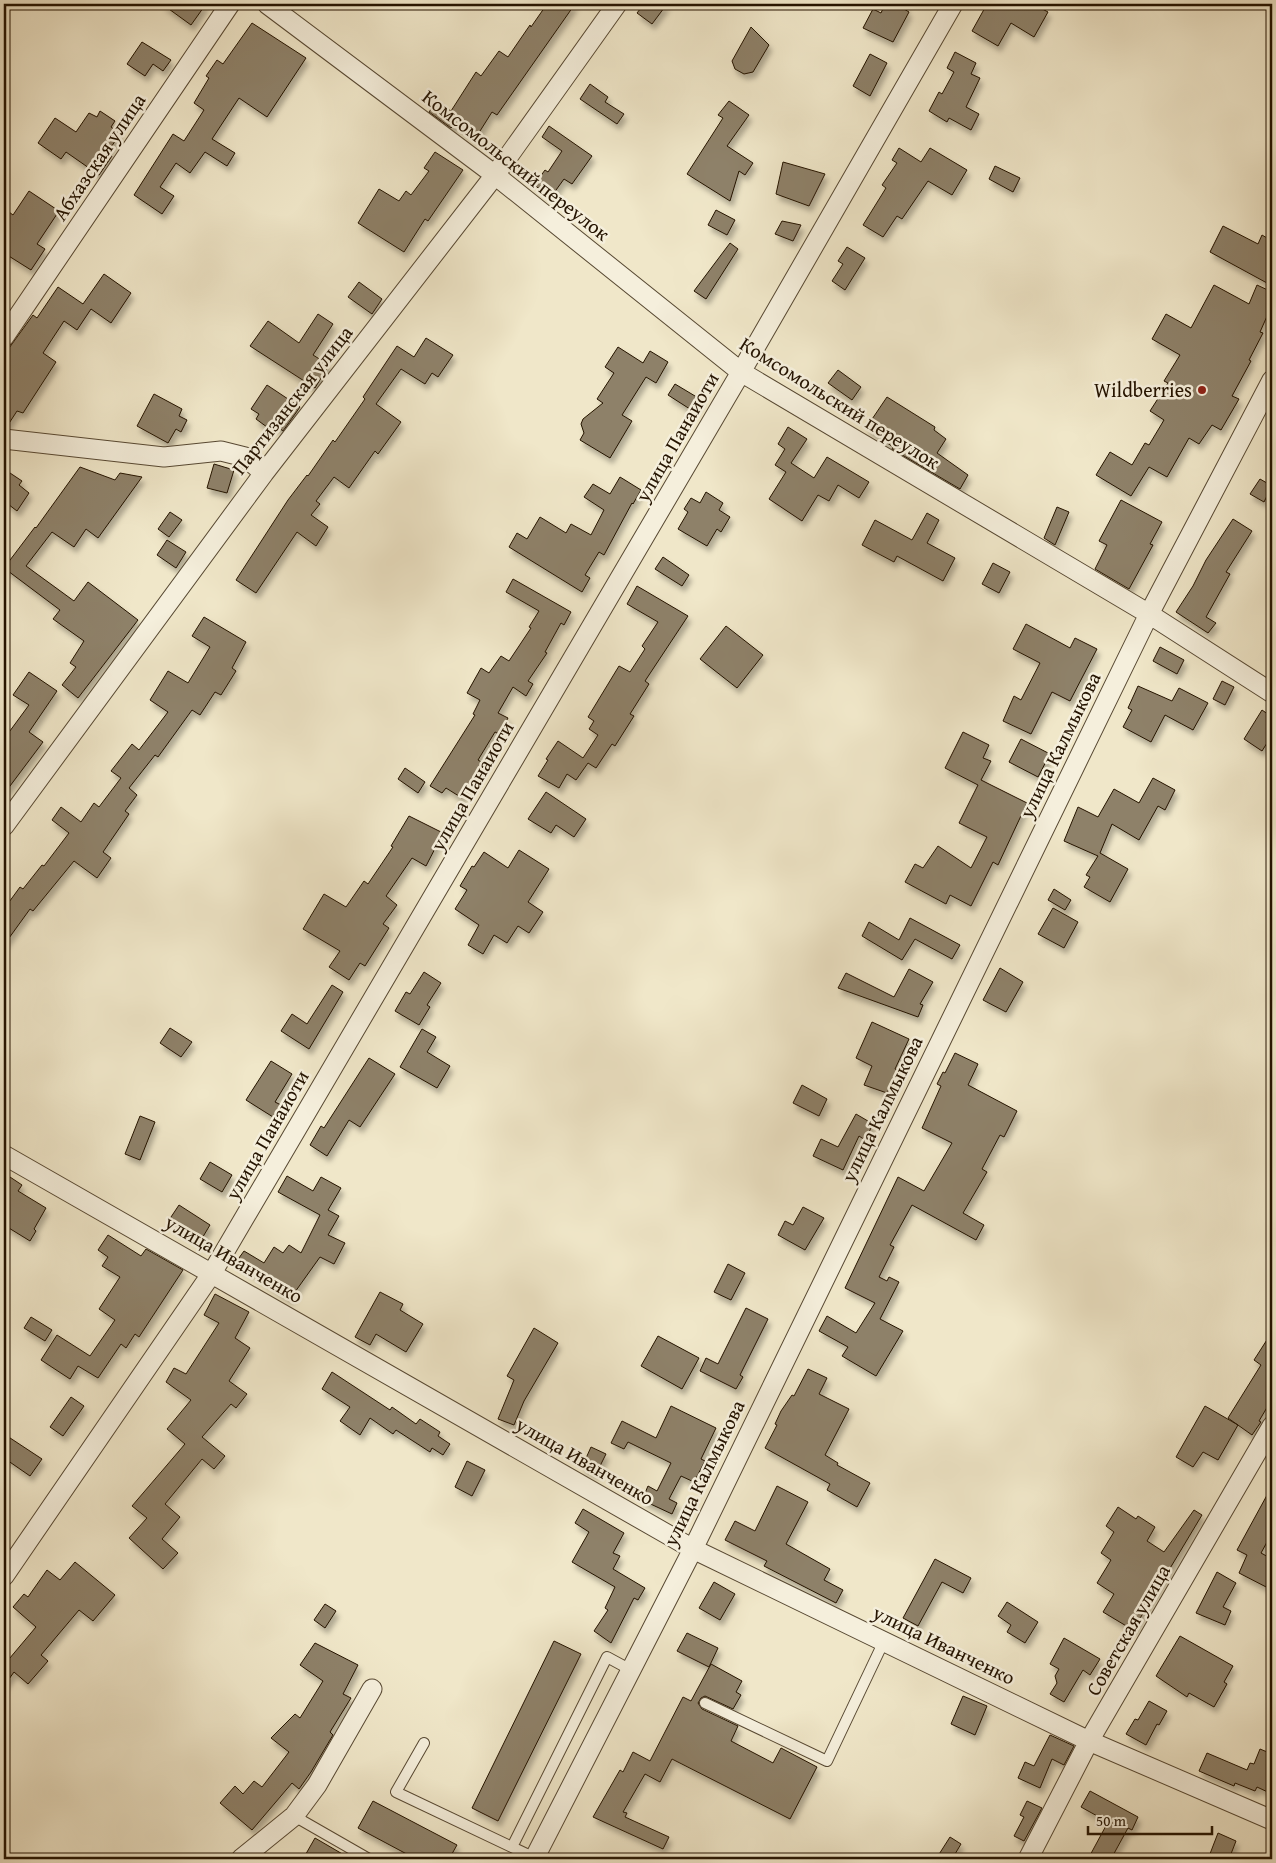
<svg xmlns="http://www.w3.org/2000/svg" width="1276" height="1863" font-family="'Gentium Book Plus',serif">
<defs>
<filter id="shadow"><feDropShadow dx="3" dy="5.5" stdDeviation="2.5" flood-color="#0004"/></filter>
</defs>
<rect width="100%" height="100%" fill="#f0e7c9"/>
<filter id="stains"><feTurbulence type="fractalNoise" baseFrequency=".004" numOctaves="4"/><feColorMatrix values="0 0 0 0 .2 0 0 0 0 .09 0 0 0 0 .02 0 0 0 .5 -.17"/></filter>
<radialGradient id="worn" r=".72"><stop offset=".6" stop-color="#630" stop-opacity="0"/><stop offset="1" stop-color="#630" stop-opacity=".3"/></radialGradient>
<path fill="#8e8169" stroke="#241300" filter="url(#shadow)" d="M162 4H206L191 25Z
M547 4H575L497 115 492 112 475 139 454 125 451 128 429 112 437 101 451 111 476 72 481 76 499 51 508 57 530 25 531 27Z
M644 4H667L652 24 637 13Z
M885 4H907L904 9 909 12 893 42 863 28 873 9 881 13Z
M987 4H1033L1048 12 1034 37 1011 23 998 46 972 31Z
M252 23 306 58 267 117 239 98 212 139 235 153 227 166 205 152 190 173 176 163 160 187 174 196 162 214 134 195 173 134 184 141 204 110 194 103 209 78 206 76 217 60 223 64Z
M751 27 769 45 753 72 744 74 735 69 732 61Z
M142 42 171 60 163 71 153 64 145 76 127 64Z
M955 52 976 63 971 74 980 78 966 107 979 114 971 130 949 118 947 122 929 111 939 92 942 94 954 72 947 68Z
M870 54 887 63 870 96 853 86Z
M590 84 608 97 605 102 624 114 617 124 580 99Z
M729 101 749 115 727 146 753 163 745 175 739 171 730 201 687 174 723 118 718 115Z
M100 111 115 121 111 127 120 134 107 153 112 156 99 175 66 152 61 159 38 143 55 118 76 132 89 113 97 117Z
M549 126 592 156 572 184 564 179 551 197 534 185 545 170 548 172 562 151 542 137Z
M899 148 921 162 930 148 967 170 952 195 928 181 902 219 897 216 883 237 863 225 886 188 882 185 897 163 892 160Z
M435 152 463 170 428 221 425 219 404 252 358 223 379 189 399 201 406 191 411 195 429 171 424 168Z
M783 162 825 174 809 206 776 194Z
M995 166 1020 178 1013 192 989 179Z
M29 191 59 211 37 244 45 249 31 270 4 253V220L9 212 13 215Z
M716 210 735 220 727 235 708 225Z
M782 221 801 225 793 241 775 234Z
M1223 226 1258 244 1262 235 1272 241V273L1267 283 1210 252Z
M730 243 738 249 706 299 694 291Z
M847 247 865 258 845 290 832 281 843 264 838 261Z
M104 274 131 293 111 323 91 309 77 330 64 321 43 353 56 362 23 413 17 411 6 428H4V355L33 315 37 318 58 287 83 304Z
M359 282 382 299 372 314 348 297Z
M1214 285 1249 304 1257 285 1272 292V305L1260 332 1263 333 1249 360 1251 361 1232 396 1239 399 1221 430 1212 425 1199 444 1189 438 1167 477 1149 467 1131 496 1096 475 1110 452 1132 465 1145 443 1149 445 1164 420 1150 411 1168 383 1164 381 1180 355 1152 339 1166 314 1191 328Z
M318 314 333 324 313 355 329 365 315 388 250 346 268 321 299 343Z
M426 338 453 355 438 377 432 373 425 384 401 369 376 404 401 422 378 454 375 451 349 488 334 477 316 501 320 504 311 515 328 527 316 546 297 532 256 593 236 580 288 500 307 475 308 476 333 440 335 442 365 399 363 397 397 346 414 357Z
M618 347 643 363 650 351 668 362 656 383 646 377 622 415 632 421 610 458 580 440 584 433 581 424 583 419 603 403 597 399 614 373 605 367Z
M838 370 861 387 852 400 828 383Z
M675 384 700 399 693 411 668 395Z
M267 385 300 407 283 431 275 425 271 430 256 419 259 414 251 409Z
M154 394 182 409 179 416 187 420 181 432 176 429 168 443 137 426Z
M887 397 935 427 934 430 946 439 937 453 968 475 960 489 892 449 893 447 866 428Z
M788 427 807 439 791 463 814 478 827 457 869 482 859 498 838 485 829 501 818 495 802 521 769 499 786 472 775 465 785 449 778 444Z
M214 464 234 470 227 493 207 488Z
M80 467 115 480 120 473 142 477 98 538 86 529 74 547 52 532 26 566 74 601 88 582 138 620 78 698 62 685 76 667 70 663 84 641 53 619 60 610 4 568 35 527 36 528Z
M4 469 22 481 19 485 29 493 17 511 4 501Z
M620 477 641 490 633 504 632 503 604 555 599 552 585 575 590 578 582 592 509 547 517 533 527 539 540 517 566 533 571 524 591 535 604 510 584 497 593 484 610 494Z
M1260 479 1272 486 1264 502 1250 494Z
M706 492 723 503 719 510 730 517 721 532 717 529 707 546 678 529 688 512 684 509 691 498 700 503Z
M1121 500 1162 522 1150 544 1153 545 1129 589 1095 569 1107 545 1099 541Z
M1057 507 1069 512 1055 545 1044 538Z
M170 512 182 520 169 537 158 529Z
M927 513 939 520 927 543 955 558 943 581 897 556 894 562 862 545 875 520 912 540Z
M1233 519 1252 531 1226 572 1230 574 1206 617 1216 623 1208 633 1176 612 1193 586 1206 560Z
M167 540 186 552 176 568 157 555Z
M663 557 689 575 682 586 655 569Z
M993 563 1010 572 999 593 982 584Z
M513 579 571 612 564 625 561 623 545 652 547 653 528 681 533 684 526 696 513 687 498 713 508 718 499 734 495 732 478 760 483 763 462 798 446 788 442 793 430 786 475 715 473 714 480 700 467 693 481 668 489 673 501 656 509 661 531 628 529 627 539 611 506 592Z
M637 586 688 616 645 681 649 684 630 714 634 716 615 746 612 744 596 768 588 763 576 780 567 774 559 788 538 776 548 760 546 759 558 741 583 758 598 735 589 729 594 721 588 717 619 666 630 672 645 649 642 646 658 622 627 604Z
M204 617 246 642 232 668 236 671 221 695 215 692 200 715 192 710 158 757 155 755 129 788 137 795 125 811 129 814 103 852 111 858 97 878 74 861 33 911 30 909 4 945V909L20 887 23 889 42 865 44 866 69 833 52 820 61 807 81 822 94 803 99 807 121 778 111 771 122 757 132 744 139 750 168 712 150 700 168 671 188 683 210 647 192 636Z
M1026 624 1070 648 1075 638 1097 649 1070 701 1052 692 1031 734 1003 721 1014 696 1021 700 1040 663 1013 649Z
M726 626 763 655 737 688 700 659Z
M1160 647 1184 660 1177 674 1153 661Z
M29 672 57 691 29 732 43 742 4 794V739L29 705 13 695Z
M1222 681 1234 687 1225 705 1213 699Z
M1138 686 1172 701 1179 688 1208 703 1193 730 1165 715 1151 742 1123 727 1132 710 1128 708Z
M1262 710 1272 717V735L1262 751 1244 739Z
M963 732 989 745 983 758 991 761 981 780 1027 803 998 865 993 862 971 906 950 895 946 904 905 882 915 864 923 868 938 846 971 868 987 837 959 823 978 785 945 768Z
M1021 739 1050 754 1038 777 1009 762Z
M405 768 425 782 418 793 398 779Z
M1153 778 1175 790 1165 810 1158 806 1139 840 1112 824 1100 853 1128 869 1110 902 1084 887 1090 877 1086 875 1098 856 1064 841 1078 807 1098 817 1114 789 1139 803Z
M546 792 586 819 574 837 556 825 551 833 528 819Z
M409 816 443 833 426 866 412 858 386 896 397 905 383 924 389 928 365 966 360 963 349 980 329 967 340 951 303 929 324 894 346 907 364 881 368 884 393 847 391 846Z
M519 850 549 869 528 902 543 912 529 933 518 926 507 943 494 935 483 954 468 945 479 925 455 909 467 890 460 886 472 866 474 867 484 852 508 868Z
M1054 889 1071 900 1065 910 1048 900Z
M1053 908 1078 922 1064 948 1038 934Z
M910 918 960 945 952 959 915 939 902 960 862 936 869 922 899 940Z
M1000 968 1023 982 1006 1012 983 1000Z
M909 969 933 982 920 1004 923 1005 918 1017 838 988 846 973 894 997Z
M424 972 441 983 427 1005 430 1007 419 1025 395 1011 406 992 410 994Z
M332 985 343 992 309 1049 281 1031 292 1014 307 1024Z
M872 1022 909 1039 895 1069 898 1070 887 1093 864 1085 872 1066 856 1058Z
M170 1028 192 1042 181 1057 160 1043Z
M422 1029 436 1037 427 1052 450 1066 437 1088 400 1067Z
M955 1053 978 1064 968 1085 1017 1111 1004 1137 1000 1135 982 1169 987 1172 963 1213 984 1225 976 1240 912 1205 890 1245 894 1247 879 1277 887 1281 889 1277 899 1282 880 1319 903 1331 876 1376 842 1356 848 1347 819 1331 827 1316 856 1333 875 1303 845 1288 898 1177 924 1191 952 1143 922 1128 941 1086 937 1084 943 1072 945 1073Z
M369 1058 395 1074 360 1127 349 1120 327 1156 310 1145 321 1126 324 1128Z
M271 1061 292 1074 275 1102 281 1105 273 1117 246 1100Z
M802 1085 827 1099 819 1116 793 1103Z
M856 1114 873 1124 865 1140 859 1136 843 1170 813 1156 821 1139 838 1147Z
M140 1116 155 1122 140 1160 125 1154Z
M210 1162 232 1175 222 1192 200 1179Z
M287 1176 313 1191 321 1177 341 1188 328 1210 339 1216 328 1235 345 1243 334 1264 320 1257 290 1299 236 1262 244 1251 264 1263 274 1247 283 1253 289 1245 301 1253 320 1215 278 1192Z
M10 1177 22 1185 18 1191 46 1208 34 1229 36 1231 30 1241 4 1225V1182L6 1184Z
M179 1205 210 1225 201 1240 169 1220Z
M803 1207 824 1218 805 1250 778 1235 785 1221 793 1225Z
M108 1235 141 1256 146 1249 183 1270 139 1337 135 1334 126 1348 121 1344 98 1378 78 1366 70 1379 41 1360 57 1335 90 1356 115 1320 99 1309 120 1277 102 1266 108 1257 98 1250Z
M728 1264 745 1273 731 1300 714 1292Z
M380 1292 403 1304 400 1310 423 1324 406 1352 376 1334 370 1345 355 1337Z
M215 1294 249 1312 235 1338 250 1348 229 1381 247 1394 236 1408 231 1404 202 1437 225 1456 214 1469 202 1459 165 1504 180 1517 162 1539 178 1553 163 1569 129 1538 147 1518 132 1506 185 1444 167 1429 191 1400 166 1382 174 1368 186 1374 219 1323 204 1315Z
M746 1308 768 1319 740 1375 743 1377 736 1389 700 1371 706 1358 718 1364Z
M31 1317 52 1330 45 1341 24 1328Z
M534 1328 558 1343 524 1401 514 1425 498 1419 514 1380 507 1376Z
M1272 1332V1399L1259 1421 1261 1422 1252 1435 1228 1418 1261 1365 1254 1360Z
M658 1336 699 1358 682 1389 641 1366Z
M808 1369 827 1378 819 1394 849 1409 825 1455 838 1463 837 1465 870 1483 857 1507 827 1490 830 1484 765 1448 777 1425 775 1424 781 1411 792 1395 794 1396Z
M332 1372 390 1410 392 1407 416 1424 420 1419 440 1432 438 1436 450 1444 443 1455 432 1448 430 1452 396 1430 393 1434 370 1418 360 1435 340 1421 350 1407 322 1389Z
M71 1397 84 1406 63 1436 50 1427Z
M671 1406 716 1428 701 1459 705 1461 694 1482 681 1476 669 1499 677 1503 672 1514 642 1500 648 1486 657 1491 671 1463 628 1442 624 1449 611 1443 622 1421 656 1438Z
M1205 1406 1238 1425 1218 1460 1203 1452 1193 1467 1176 1457Z
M4 1434 42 1459 30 1476 4 1458Z
M591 1447 606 1454 596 1474 582 1467Z
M467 1461 485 1470 472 1496 455 1487Z
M777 1486 808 1502 786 1544 830 1569 824 1580 843 1590 836 1603 764 1566 767 1561 725 1540 735 1521 755 1531Z
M1272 1486V1533L1261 1553 1272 1559V1590L1239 1573 1247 1555 1237 1550Z
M1118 1507 1136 1519 1138 1516 1155 1527 1147 1541 1164 1552 1194 1510 1202 1515 1133 1630 1103 1612 1114 1594 1097 1583 1111 1560 1101 1553 1114 1532 1106 1526Z
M583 1509 624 1533 613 1553 620 1556 613 1569 645 1588 638 1600 634 1598 611 1643 594 1631 608 1610 605 1608 615 1587 572 1562 589 1532 575 1523Z
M935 1559 971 1578 963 1593 942 1582 918 1626 903 1618Z
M75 1562 115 1595 93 1621 79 1610 41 1655 48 1661 28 1684 14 1672 4 1686V1665L36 1627 13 1607 24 1594 28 1597 47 1570 60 1580Z
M1217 1572 1236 1583 1223 1607 1231 1611 1225 1625 1196 1613Z
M714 1582 735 1594 720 1620 699 1608Z
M1007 1602 1038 1622 1025 1643 1007 1632 1011 1625 998 1616Z
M325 1604 336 1611 325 1628 314 1620Z
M687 1633 718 1648 709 1667 677 1651Z
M1180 1636 1233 1666 1224 1682 1227 1684 1214 1707 1189 1693 1187 1697 1156 1676Z
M1064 1638 1100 1659 1090 1675 1083 1670 1064 1702 1050 1694 1057 1683 1055 1676 1059 1669 1050 1664Z
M554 1641 581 1654 498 1821 472 1808Z
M315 1643 358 1665 343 1694 351 1698 330 1732 333 1735 311 1772 299 1789 292 1783 252 1830 220 1803 235 1786 243 1794 254 1781 262 1787 289 1752 271 1738 295 1714 300 1718 323 1681 300 1665Z
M711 1664 742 1681 736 1692 741 1695 733 1709 705 1696 701 1698 698 1703 702 1709 738 1726 731 1741 773 1763 781 1748 817 1767 790 1819 672 1759 660 1782 645 1774 623 1812 627 1813 625 1817 669 1837 663 1849 593 1817 620 1770 623 1772 633 1752 650 1761 683 1697 691 1701Z
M963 1696 987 1706 975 1735 951 1724Z
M1149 1701 1167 1711 1159 1725 1157 1724 1146 1745 1126 1734 1135 1719 1138 1720Z
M1050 1735 1074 1746 1064 1765 1052 1759 1040 1788 1018 1778 1025 1762 1034 1766Z
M1260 1749 1272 1754V1794L1257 1787 1255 1791 1235 1783 1234 1786 1199 1771 1207 1753 1247 1770 1250 1763 1254 1764Z
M1090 1791 1138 1817 1132 1830 1128 1828 1111 1859H1088L1108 1822 1081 1807Z
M373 1801 457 1845 449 1859H416L358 1828Z
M1027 1801 1042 1808 1024 1841 1014 1836 1024 1817 1020 1815Z
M1218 1833 1236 1841 1229 1859H1208Z
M950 1837 961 1844 952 1859H936Z
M315 1838 351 1859H303Z"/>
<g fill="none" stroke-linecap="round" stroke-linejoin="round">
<defs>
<path id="service" d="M705 1703 827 1761 884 1641
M424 1743 396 1792 535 1858
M294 1816 369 1859
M512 1847 607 1657 631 1670"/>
<path id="minor" d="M267 4 495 175 741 372 1149 614 1272 693
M4 337 230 4
M4 439 164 457 221 451 245 457 264 473
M4 826 264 473 495 175 617 4
M4 1155 693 1549 1089 1741 1272 1820
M4 1576 212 1273 741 372 953 4
M241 1859 294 1816 317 1785 372 1689
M534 1859 693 1549 1149 614 1272 380
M1028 1859 1089 1741 1272 1426"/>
</defs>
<use href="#service" stroke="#574832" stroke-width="12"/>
<use href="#minor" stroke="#574832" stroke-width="21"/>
<use href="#service" stroke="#f5efdc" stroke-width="10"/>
<use href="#minor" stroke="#f5efdc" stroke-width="19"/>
</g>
<circle fill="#8f2418" stroke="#f5efdc" stroke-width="2" cx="1202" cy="390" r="5"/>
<g text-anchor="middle" stroke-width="5" stroke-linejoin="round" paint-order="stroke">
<g font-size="20" fill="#241300" stroke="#f5efdc">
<text transform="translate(99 157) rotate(-56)" y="7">Абхазская улица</text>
<text transform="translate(516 165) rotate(38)" y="7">Комсомольский переулок</text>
<text transform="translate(292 400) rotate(-52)" y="7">Партизанская улица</text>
<text transform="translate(840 403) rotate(32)" y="7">Комсомольский переулок</text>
<text transform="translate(677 437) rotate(-60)" y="7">улица Панаиоти</text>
<text transform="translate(1060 745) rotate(-64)" y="7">улица Калмыкова</text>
<text transform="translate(472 786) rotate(-60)" y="7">улица Панаиоти</text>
<text transform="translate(882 1109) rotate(-64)" y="7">улица Калмыкова</text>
<text transform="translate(267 1135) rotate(-60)" y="7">улица Панаиоти</text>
<text transform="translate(234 1259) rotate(30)" y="7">улица Иванченко</text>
<text transform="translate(585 1461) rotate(30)" y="7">улица Иванченко</text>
<text transform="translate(704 1473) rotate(-64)" y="7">улица Калмыкова</text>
<text transform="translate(1128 1630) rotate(-60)" y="7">Советская улица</text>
<text transform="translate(944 1645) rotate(26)" y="7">улица Иванченко</text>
</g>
<g font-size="20" fill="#241300" stroke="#f5efdc" text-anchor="end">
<text x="1192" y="397">Wildberries</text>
</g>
</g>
<rect width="1276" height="1863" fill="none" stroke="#f0e7c9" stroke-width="20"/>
<rect x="5" y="5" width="1266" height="1853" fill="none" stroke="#241300" stroke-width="2.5"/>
<rect x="10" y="10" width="1256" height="1843" fill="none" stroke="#241300"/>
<path d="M1088 1826v8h124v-8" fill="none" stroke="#241300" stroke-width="2.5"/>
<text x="1096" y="1826" font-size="15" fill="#241300" stroke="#f5efdc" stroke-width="4" paint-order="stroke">50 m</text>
<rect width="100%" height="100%" filter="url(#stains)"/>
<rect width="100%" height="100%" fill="url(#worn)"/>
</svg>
